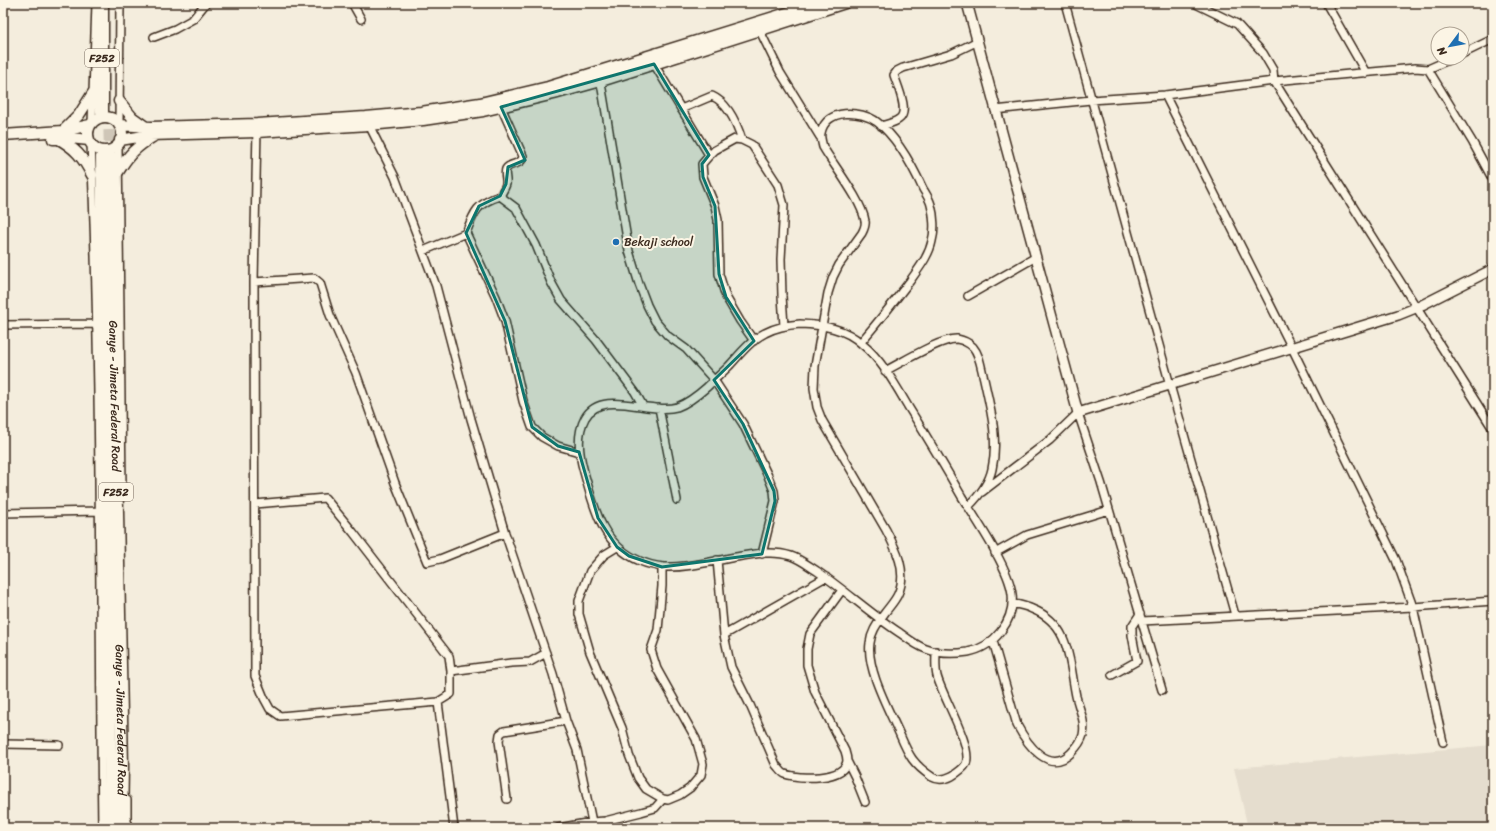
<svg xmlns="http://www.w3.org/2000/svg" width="1496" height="831" font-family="Sriracha,sans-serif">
<rect width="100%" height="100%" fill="#f4eddd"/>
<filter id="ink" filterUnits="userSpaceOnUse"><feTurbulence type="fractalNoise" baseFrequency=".025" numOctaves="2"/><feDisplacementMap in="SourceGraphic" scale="8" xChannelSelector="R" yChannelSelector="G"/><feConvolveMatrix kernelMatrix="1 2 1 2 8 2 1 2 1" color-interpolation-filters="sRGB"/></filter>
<g filter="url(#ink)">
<path fill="#e5ddce" d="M1493 745V828H1248L1234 768Z"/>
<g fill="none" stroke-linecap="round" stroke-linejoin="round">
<path stroke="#cfc6b7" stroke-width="12" stroke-dasharray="12 6" stroke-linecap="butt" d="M109 112 110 157"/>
<defs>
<path id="minor" d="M352 3 361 19
M1065 3 1170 385 1235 615
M1194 3 1237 24 1263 53 1273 70 1274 81 1493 429
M1326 3 1366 73
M760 31 780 72 820 137
M154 37 175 29 193 19 206 3
M1462 54 1493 39
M654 64 709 155
M1428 69 1473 143 1493 180
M600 77 629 251 639 284 647 305 655 321 668 336 686 349 714 380 743 424 768 476 774 491 775 501 762 554
M1165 95 1292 348 1396 560 1413 607 1443 742
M501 107 523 156C522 166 510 162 506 169 504 173 507 180 506 184 505 188 502 192 500 196 477 203 474 212 466 233L496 297 505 321 523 401 532 427 542 437 558 446 579 452
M681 109 712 96C728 103 737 124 742 140
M995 110 1091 100 1165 95 1274 81 1415 68 1428 69 1453 58
M92 123 96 3
M119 124 120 3
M369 125 395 177 436 286 471 419 505 533 553 674 566 721 577 750 592 822
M881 126C887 124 894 123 899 119 910 112 897 85 894 75L897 71 903 68 951 54 978 41
M91 143C101 372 99 600 102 828
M118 145 122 488
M500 196 516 208 536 245 551 282 561 300 596 340 635 392 643 406
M423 251 466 233
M254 282 314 278 320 283 330 315 356 373 395 483 427 562 440 559 505 533
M968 296 1036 257
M800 324C823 325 845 328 862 344 882 360 896 386 909 408 927 437 945 467 962 497 977 521 1009 568 1012 594 1015 621 994 647 968 652 955 654 939 654 926 649 917 646 908 639 900 633 871 614 846 591 817 571 809 566 800 559 791 556 773 550 754 554 736 557 713 561 687 568 664 567 656 566 647 564 640 561 602 545 594 508 584 472 579 455 576 435 585 418 602 388 650 415 677 407 688 403 698 395 707 387 714 380 722 373 729 366 740 354 751 340 765 333 776 327 787 325 800 324Z
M3 325 96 324
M754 341 740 321 726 297 719 274 718 220 715 206 703 177 702 164 708 157 715 150 735 139 742 140 752 145 778 185 784 205 781 259 782 296 784 326
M861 342C878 322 894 302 910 281 919 268 929 256 932 241 935 231 934 215 931 205 930 200 926 194 923 189 913 167 897 137 877 122 861 110 826 108 821 133 820 137 822 143 823 147 834 166 862 201 865 221 866 225 864 229 862 233L839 265 833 277 828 293 815 366 814 388 817 407 822 420 886 530C896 549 908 572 898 594 895 601 889 607 884 614 878 623 871 632 870 643 866 669 889 710 900 735 909 756 913 764 932 777 939 781 946 779 952 776 957 773 963 769 966 764 973 746 942 696 937 676 935 668 936 659 936 651
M885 371C901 363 941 338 957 339 962 340 969 343 973 347 980 355 981 368 984 379 990 407 999 439 992 469 989 484 979 496 968 507
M659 408 677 500
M982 492 1050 440 1078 413 1101 482 1162 690
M255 504 325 498 353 532 449 656 451 671V694L438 702 280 716 270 709 264 698 255 676 254 282 257 128
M3 513 99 511
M617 547 604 555 590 571 579 601V614L590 652 622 728 629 755 638 778 646 789 663 799 668 800 680 795 690 788 701 775 703 764 696 739 657 669 651 650 658 630 662 586V567
M995 553 1027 535 1109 510
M717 560 724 635 731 667 750 705 776 765C779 768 782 773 785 774 799 779 844 781 847 761 847 758 846 754 845 751L815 692 807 665V649L810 634 842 590
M1142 621 1413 607 1493 601
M724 635 826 577
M993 641 1017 725C1027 744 1049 775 1071 753 1076 748 1081 742 1083 735 1086 722 1079 709 1076 696 1069 662 1071 624 1032 609 1026 606 1019 605 1012 603
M451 671 511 663 530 662 546 653
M1112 675 1137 661 1132 635V626L1140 614
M438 702 454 828
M3 744 59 745
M847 761 855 777 865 802
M507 799 499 741 500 734 504 731 566 721
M127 800V828
M558 828 592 822 605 821 641 812 655 808 663 799"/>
<path id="tertiary" d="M967 3 1078 413 1398 315 1418 307 1493 269"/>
<path id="secondary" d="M119 101 132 117 146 127
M88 134a17 17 0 1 1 34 0a17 17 0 1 1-34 0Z
M119 125 151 127 186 126 257 124 366 117 421 112 480 103 548 87 819 3
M63 131 79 115 93 93
M3 135 63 131 90 125
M57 138C75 148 83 157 92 175
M53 139 70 138 89 140
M120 140 150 135 257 132 369 125 423 120 483 111 554 94 601 81 845 3
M118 172C129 154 136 147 154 136"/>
<g id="primary">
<path d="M102 112V3"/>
<path d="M102 157 111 828"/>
<path id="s1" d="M110 157 122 767 121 828"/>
</g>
</defs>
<use href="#minor" stroke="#3b2a1e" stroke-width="10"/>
<use href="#tertiary" stroke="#3b2a1e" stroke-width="12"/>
<use href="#secondary" stroke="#3b2a1e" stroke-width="13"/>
<use href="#primary" stroke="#3b2a1e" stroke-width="15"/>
<use href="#minor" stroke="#fcf5e5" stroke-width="7"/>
<use href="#tertiary" stroke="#fcf5e5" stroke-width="9"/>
<use href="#secondary" stroke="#fcf5e5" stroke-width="10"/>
<use href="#primary" stroke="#fcf5e5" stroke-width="12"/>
</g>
</g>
<path fill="#0f766e" fill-opacity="0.2" stroke="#0f766e" stroke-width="3" stroke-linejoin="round" d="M654 64 709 155 702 164 703 177 715 206 719 274 726 297 754 341 714 380 743 424 774 491 775 501 762 554 662 567 629 556 617 547 598 518 579 452 558 446 532 427 505 321 466 233 479 206 500 196 506 184 508 167 525 160 501 107Z"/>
<circle fill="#1f6fb2" stroke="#fcf5e5" stroke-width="1.5" cx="616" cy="242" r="4"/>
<g text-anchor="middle" stroke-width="4" stroke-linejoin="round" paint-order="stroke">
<g fill="#fcf5e5" stroke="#75675a" stroke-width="1">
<rect x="85" y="49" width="34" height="18" rx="3"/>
<rect x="99" y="483" width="34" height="18" rx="3"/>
</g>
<g font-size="11" font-weight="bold" fill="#3b2a1e">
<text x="102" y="62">F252</text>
<text x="116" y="496">F252</text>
</g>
<g font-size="12" fill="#3b2a1e" stroke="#fcf5e5" text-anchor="start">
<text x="624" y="246">Bekaji school</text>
</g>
<g font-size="12" fill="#3b2a1e" stroke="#fcf5e5">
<text dy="4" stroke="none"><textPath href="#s1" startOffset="239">Ganye - Jimeta Federal Road</textPath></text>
<text dy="4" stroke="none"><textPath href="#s1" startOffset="563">Ganye - Jimeta Federal Road</textPath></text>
</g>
</g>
<rect width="1496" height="831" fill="none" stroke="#fcf5e5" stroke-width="16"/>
<rect x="8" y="8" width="1480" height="815" fill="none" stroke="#3b2a1e" stroke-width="1.5" filter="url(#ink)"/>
<g transform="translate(1450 46) rotate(238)"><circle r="19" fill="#fcf5e5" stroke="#afa495"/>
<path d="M0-3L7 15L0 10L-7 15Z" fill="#1f6fb2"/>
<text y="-6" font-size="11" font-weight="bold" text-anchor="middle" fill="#3b2a1e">N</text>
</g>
</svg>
